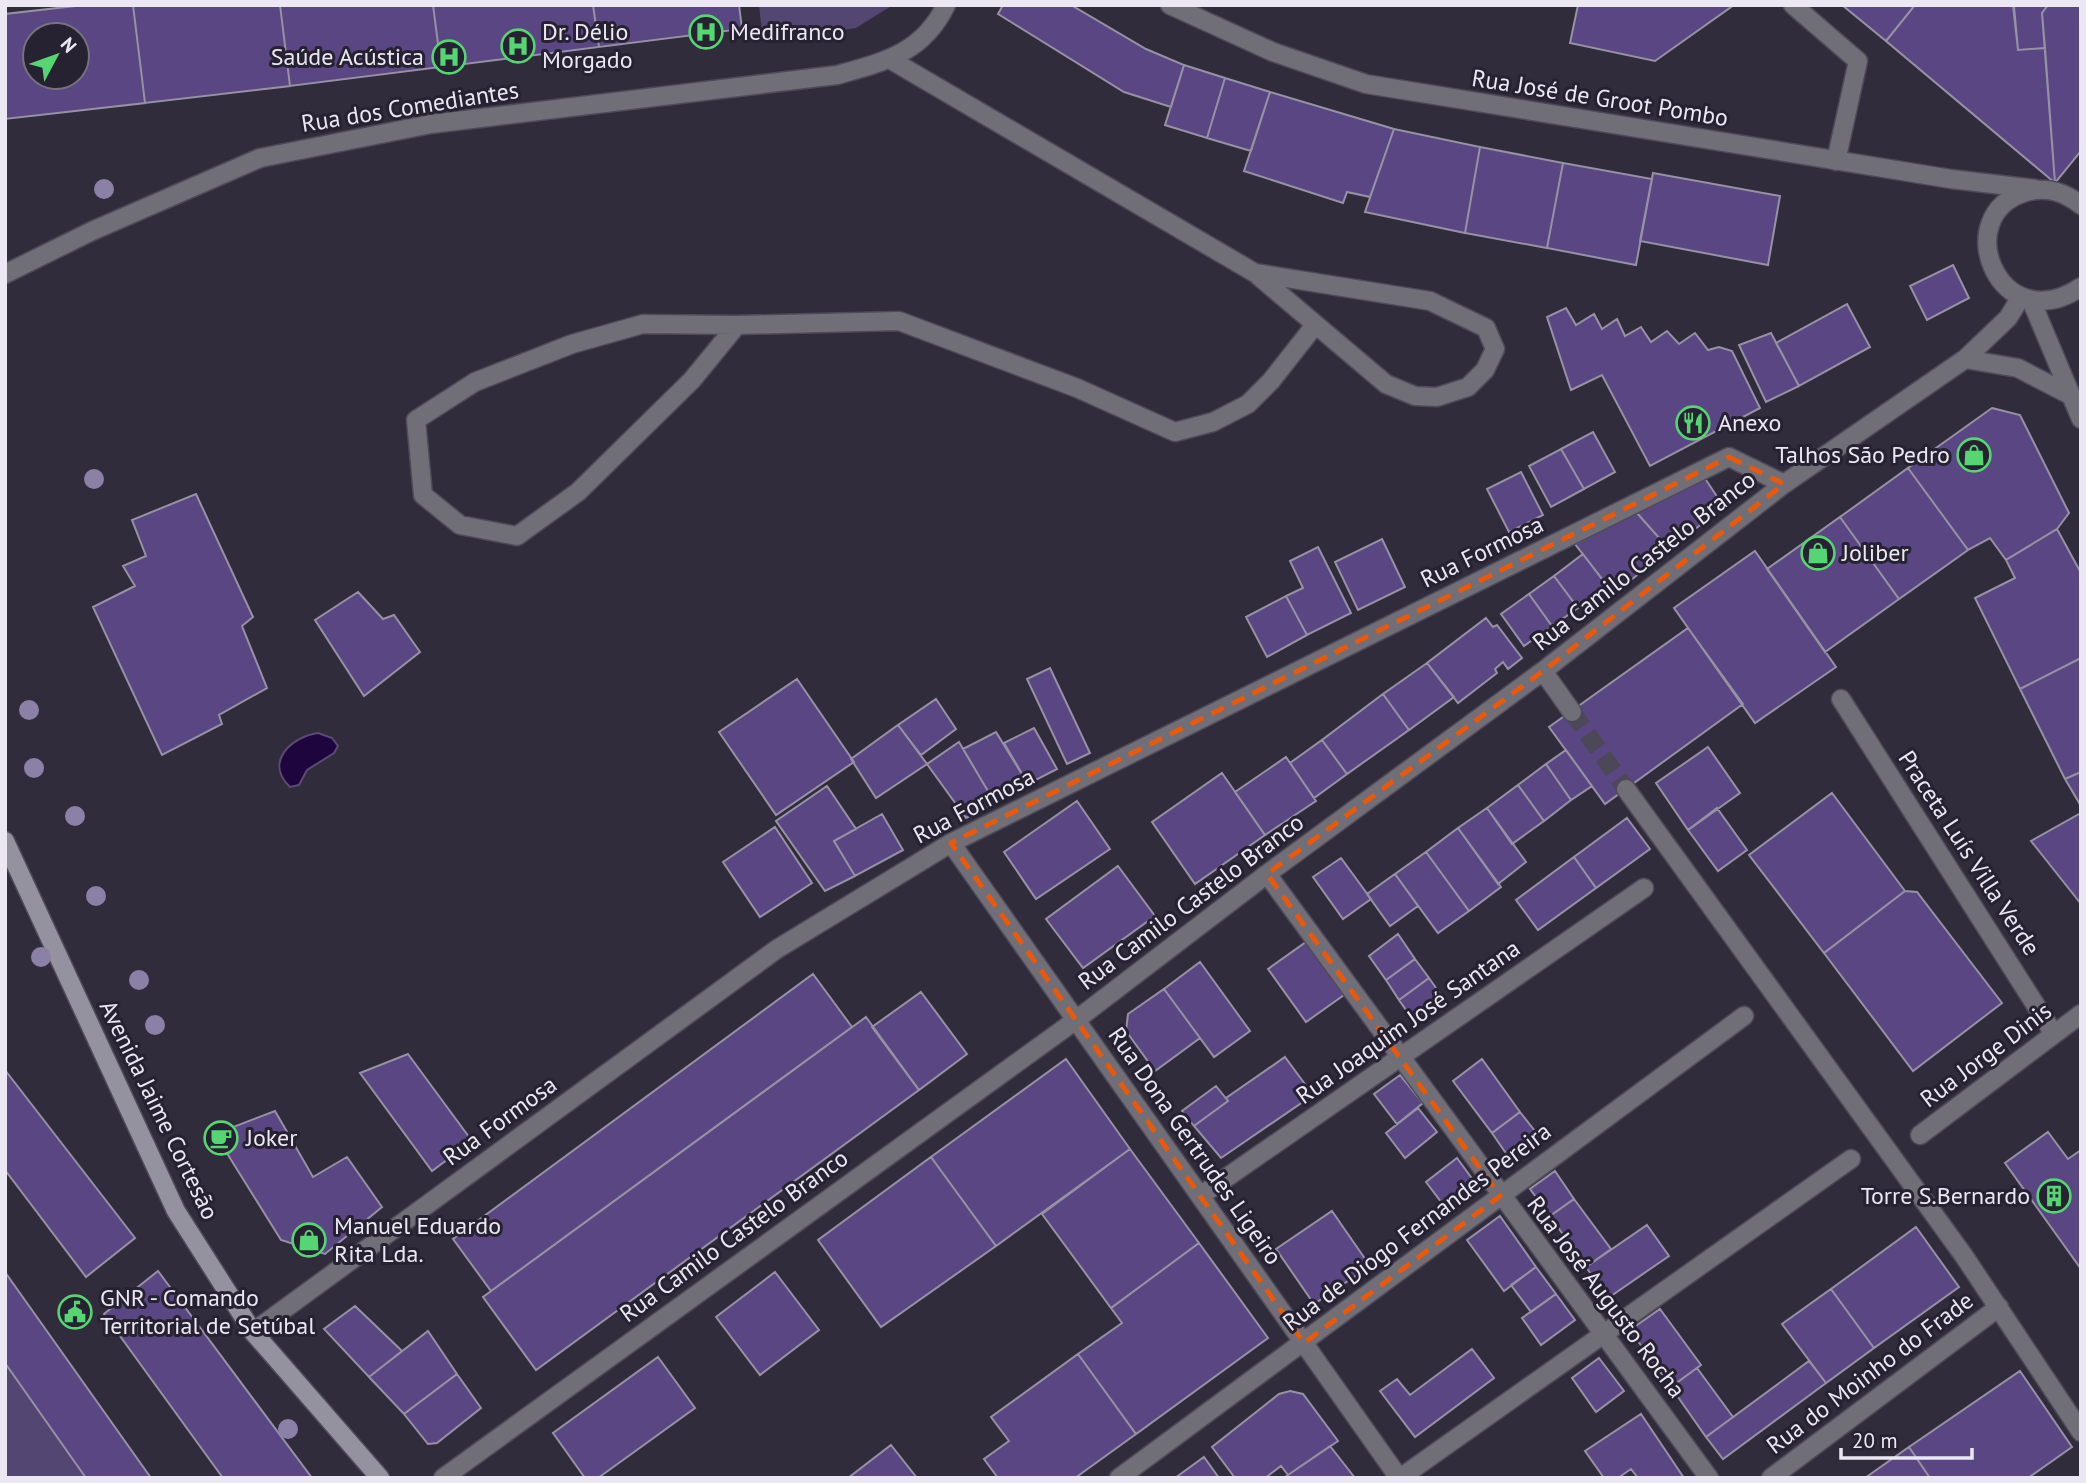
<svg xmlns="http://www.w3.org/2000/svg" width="2086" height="1483" font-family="'PT Sans',sans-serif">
<rect width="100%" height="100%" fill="#312c3c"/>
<path fill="#544672" d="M759 5H893L856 28 763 42Z
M5 1363 86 1478H5Z"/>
<path fill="#1e053d" stroke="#5c4974" stroke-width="2" d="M318 733 332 738 338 746 334 753 307 770 299 785 290 787C264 762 291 737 318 733Z"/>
<path fill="#5a4682" stroke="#9691a5" stroke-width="2" fill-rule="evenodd" d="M84 5H133L145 103 5 119V14ZM35 35H77V77H35Z
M133 5H280L290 86 145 103Z
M280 5H433L441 67 290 86Z
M433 5H593L599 47 441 67Z
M593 5H739L742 29 599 47Z
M1003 5H1071L1146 49 1184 65 1171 107 1124 92 998 14Z
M1578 5H1729L1731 7 1655 61 1570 43Z
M1842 5H1915L1886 41Z
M1915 5 2014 6 2018 50 2045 48 2055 183 1886 41Z
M2013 5H2048L2042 13 2045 48 2018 50Z
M2048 5H2081V151L2055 183 2042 13Z
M1184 65 1225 78 1207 138 1165 125Z
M1225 78 1270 92 1251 151 1207 138Z
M1270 92 1394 129 1370 197 1347 192 1343 203 1244 171Z
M1394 129 1480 147 1465 233 1365 212Z
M1480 147 1563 163 1547 248 1465 233Z
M1563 163 1652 179 1636 265 1547 248Z
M1653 173 1780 196 1768 265 1640 241Z
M1953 265 1969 298 1927 320 1910 286Z
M1847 304 1870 347 1799 386 1776 343Z
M1566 308 1576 325 1594 314 1602 329 1617 319 1625 336 1641 327 1651 342 1667 331 1679 344 1695 333 1708 350 1719 347 1732 351 1760 408 1650 466 1602 375 1571 390 1547 317Z
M1771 333 1799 386 1766 402 1739 345Z
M1992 408 2020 415 2069 513 2057 529 2006 560 1990 538 1968 550 1908 468Z
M1593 432 1615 472 1584 489 1561 449Z
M1561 449 1584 489 1551 507 1529 466Z
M1908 468 1968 550 1899 599 1840 517Z
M1521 472 1543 515 1509 532 1487 489Z
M1704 477 1724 507 1669 549 1636 512Z
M196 494 253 617 242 626 267 688 219 715 222 724 162 755 93 607 135 586 123 566 146 556 132 520Z
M1636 512 1669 549 1614 594 1575 544Z
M1840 517 1899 599 1825 652 1767 569Z
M2057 529 2081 573V658L2020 689 1975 598 2015 578 2006 560Z
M1382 539 1405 587 1358 610 1335 562Z
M1318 547 1351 613 1307 635 1286 596 1303 588 1290 561Z
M1755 551 1836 667 1755 723 1674 608Z
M1583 554 1607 586 1578 608 1554 576Z
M1554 576 1578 608 1552 626 1529 594Z
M358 592 383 619 394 615 420 652 364 696 315 620Z
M1529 594 1552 626 1524 646 1501 614Z
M1286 596 1307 635 1267 657 1246 617Z
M1486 618 1493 627 1497 625 1522 658 1508 669 1503 662 1495 669 1497 673 1458 703 1427 663Z
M1688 628 1743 704 1605 804 1549 727Z
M2081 658V772L2065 779 2020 689Z
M1427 663 1454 697 1409 730 1383 694Z
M1050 668 1090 753 1067 764 1027 679Z
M797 679 854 762 776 815 719 732Z
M1383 694 1409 730 1347 774 1322 740Z
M936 699 956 729 921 755 898 725Z
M898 725 927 764 876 798 851 759Z
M1034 728 1057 769 1028 784 1004 743Z
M996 732 1028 784 995 803 963 749Z
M1322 740 1347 774 1314 798 1290 763Z
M959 742 995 803 966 818 927 764Z
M1708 747 1740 793 1688 830 1656 783Z
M1566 750 1592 786 1571 800 1546 764Z
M1286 757 1316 801 1265 835 1235 792Z
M1546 764 1571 800 1544 821 1518 785Z
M2081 772V806L2065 779Z
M1222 773 1265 835 1195 884 1152 822Z
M1518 785 1544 821 1512 844 1487 808Z
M827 786 856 829 834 841 855 876 825 891 776 821Z
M1832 793 1905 891 1824 953 1749 855Z
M1077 801 1110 849 1036 899 1004 852Z
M1487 808 1526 862 1498 884 1458 828Z
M1717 808 1747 850 1718 871 1688 830Z
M2081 813V904L2031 841Z
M882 814 903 850 855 876 834 841Z
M1627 818 1650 849 1596 888 1574 857Z
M775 827 812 883 760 917 723 862Z
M1458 828 1501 887 1469 911 1426 852Z
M1426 852 1469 911 1438 933 1395 874Z
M1574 857 1596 888 1538 930 1516 900Z
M1341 858 1371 899 1343 919 1313 877Z
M1118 866 1155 916 1083 968 1046 919Z
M1395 874 1418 906 1390 926 1367 894Z
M1905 891 1917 892 2002 1003 1913 1071 1824 953Z
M1398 934 1415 959 1386 980 1369 956Z
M1306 942 1344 995 1306 1022 1268 969Z
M1415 959 1429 978 1399 1000 1386 980Z
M1200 962 1250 1031 1214 1057 1164 989Z
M813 974 852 1027 491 1291 453 1239Z
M1429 978 1443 998 1413 1020 1399 1000Z
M1164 989 1200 1038 1155 1071 1126 1031 1128 1014Z
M921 992 967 1054 919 1090 872 1027Z
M866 1017 919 1090 536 1370 483 1297Z
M408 1054 472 1141 432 1171 360 1073Z
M1285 1057 1313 1095 1221 1158 1194 1126 1228 1101 1226 1098Z
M1066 1059 1130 1149 996 1246 931 1157Z
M1482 1059 1520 1112 1492 1133 1453 1081Z
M5 1070 135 1238 86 1277 5 1170Z
M1400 1075 1423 1103 1397 1124 1374 1094Z
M1216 1086 1228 1101 1194 1126 1182 1111Z
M1418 1108 1437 1132 1405 1158 1386 1133Z
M275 1111 313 1177 347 1157 382 1207 325 1254 281 1240 215 1134Z
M1520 1112 1542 1140 1512 1162 1492 1133Z
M2048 1132 2068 1159 2081 1150V1269L2005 1163Z
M1130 1149 1199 1243 1111 1308 1042 1214Z
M931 1157 996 1246 881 1327 818 1240Z
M1457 1158 1476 1184 1445 1207 1426 1182Z
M1555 1171 1574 1199 1550 1216 1530 1189Z
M1574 1199 1611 1249 1586 1267 1550 1216Z
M1332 1211 1370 1266 1314 1304 1276 1249Z
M1500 1216 1536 1267 1504 1291 1467 1240Z
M1647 1225 1669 1256 1608 1298 1586 1267Z
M1916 1227 1959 1287 1874 1348 1831 1289Z
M1199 1243 1268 1338 1136 1434 1078 1354 1122 1323 1111 1308Z
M1536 1267 1556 1294 1531 1312 1511 1285Z
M158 1271 312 1478H223L104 1314Z
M5 1272 151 1478H86L5 1363Z
M775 1272 819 1330 760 1375 716 1317Z
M1831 1289 1874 1348 1826 1383 1782 1324Z
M1556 1294 1575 1320 1541 1345 1522 1318Z
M355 1306 402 1351 369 1377 324 1329Z
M1660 1309 1701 1365 1671 1387 1630 1330Z
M428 1331 457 1374 404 1414 369 1377Z
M1472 1349 1494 1378 1415 1437 1380 1391 1397 1379 1410 1395Z
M1078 1354 1136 1434 1075 1478H998L984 1459 1009 1441 991 1417Z
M658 1357 695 1408 598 1478H585L553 1433Z
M1599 1358 1624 1391 1596 1412 1572 1378Z
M1809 1361 1826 1383 1723 1459 1706 1437Z
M1697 1368 1733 1417 1706 1437 1671 1387Z
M2020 1371 2072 1447 2028 1478H1930L1909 1447Z
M457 1374 481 1408 437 1443 428 1444 404 1414Z
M1290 1391 1303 1394 1338 1441 1288 1475 1281 1466 1265 1478H1235L1212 1447 1279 1394Z
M1641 1414 1684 1478H1638L1631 1469 1618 1478H1604L1585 1451Z
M891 1445 917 1478H848Z
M1330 1446 1355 1478H1284L1288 1475Z
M1909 1447 1930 1478H1865Z
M1204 1457 1219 1478H1175Z"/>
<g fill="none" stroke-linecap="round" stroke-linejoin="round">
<path stroke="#4d4857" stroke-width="18" stroke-dasharray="18 9" stroke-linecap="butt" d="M1572 712 1626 789"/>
<defs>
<path id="service" d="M1793 5 1858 61 1836 161
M891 60 1255 273 1386 384 1415 396 1437 397 1468 387 1485 370 1495 349 1486 328 1430 301 1255 273
M737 325 643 324 572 344 475 382 416 420 423 495 460 525 517 536 578 492 692 380 737 325 899 321 1077 388 1175 432 1213 422 1248 404 1271 381 1315 325"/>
<path id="minor" d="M1170 5 1273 52 1366 84 1951 179 2035 189
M2081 205C2064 192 2047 186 2026 192 1948 215 1999 342 2081 287
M5 274 92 231 260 158 431 124 837 75C884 62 923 53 946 5
M2031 300 2081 419
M1965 359 2018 368 2070 395
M1543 671 1572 712
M1841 699 2054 1034
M1626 789 1964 1256 2081 1432
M951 843 1399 1478
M1267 874 1709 1478
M1920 1135 2081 1014
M1200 1196 1644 888
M253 1332 777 949 951 843 1729 457 1784 484
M443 1478 1076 1020 1267 874 1543 671 1784 484 1965 359 2008 318 2021 297
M1119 1478 1744 1016
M1400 1478 1851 1159
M1771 1478 1999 1307"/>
<path id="secondary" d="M5 841 176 1211 253 1332 380 1478"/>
</defs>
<use href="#service" stroke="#4f4a59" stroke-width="21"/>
<use href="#minor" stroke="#4f4a59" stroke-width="21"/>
<use href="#secondary" stroke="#4f4a59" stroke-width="21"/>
<use href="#service" stroke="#706e77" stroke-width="18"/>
<use href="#minor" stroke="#706e77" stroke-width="18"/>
<use href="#secondary" stroke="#95929f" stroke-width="18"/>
</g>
<g fill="#8b80a5">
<circle cx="104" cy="189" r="10"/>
<circle cx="94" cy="479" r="10"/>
<circle cx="29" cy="710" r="10"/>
<circle cx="34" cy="768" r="10"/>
<circle cx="75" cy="816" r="10"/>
<circle cx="96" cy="896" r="10"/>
<circle cx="41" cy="957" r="10"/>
<circle cx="139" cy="980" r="10"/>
<circle cx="155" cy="1025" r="10"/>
<circle cx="288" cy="1429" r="10"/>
</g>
<path fill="none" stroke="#e8590c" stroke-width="5" stroke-dasharray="14 9" stroke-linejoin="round" d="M1729 457 1784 484 1543 671 1267 874 1500 1196 1304 1343 951 843Z"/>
<defs>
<symbol id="hospital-ring" viewBox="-11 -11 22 22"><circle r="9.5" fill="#272232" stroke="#55d672" stroke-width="1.5"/><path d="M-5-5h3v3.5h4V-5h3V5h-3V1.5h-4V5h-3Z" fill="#55d672"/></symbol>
<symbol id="restaurant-ring" viewBox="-11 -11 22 22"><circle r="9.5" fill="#272232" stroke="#55d672" stroke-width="1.5"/><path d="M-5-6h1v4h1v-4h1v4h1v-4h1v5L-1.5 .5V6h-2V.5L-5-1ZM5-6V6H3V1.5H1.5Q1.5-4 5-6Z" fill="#55d672"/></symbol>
<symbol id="shop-ring" viewBox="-11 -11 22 22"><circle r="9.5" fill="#272232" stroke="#55d672" stroke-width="1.5"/><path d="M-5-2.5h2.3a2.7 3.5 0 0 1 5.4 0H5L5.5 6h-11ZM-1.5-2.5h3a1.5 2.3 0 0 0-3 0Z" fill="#55d672"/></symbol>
<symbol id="cafe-ring" viewBox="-11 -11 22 22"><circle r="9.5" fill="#272232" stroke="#55d672" stroke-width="1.5"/><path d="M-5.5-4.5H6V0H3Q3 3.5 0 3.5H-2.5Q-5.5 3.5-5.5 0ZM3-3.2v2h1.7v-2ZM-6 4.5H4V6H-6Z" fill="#55d672"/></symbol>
<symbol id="building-ring" viewBox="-11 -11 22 22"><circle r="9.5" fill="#272232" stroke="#55d672" stroke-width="1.5"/><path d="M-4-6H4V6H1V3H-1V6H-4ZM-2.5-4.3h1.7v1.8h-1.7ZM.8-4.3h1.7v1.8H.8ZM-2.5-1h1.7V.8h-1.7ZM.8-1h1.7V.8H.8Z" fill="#55d672"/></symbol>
<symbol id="civic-ring" viewBox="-11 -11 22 22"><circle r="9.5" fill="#272232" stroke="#55d672" stroke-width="1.5"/><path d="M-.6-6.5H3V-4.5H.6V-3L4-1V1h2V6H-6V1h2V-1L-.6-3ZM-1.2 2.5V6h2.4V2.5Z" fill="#55d672"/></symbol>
</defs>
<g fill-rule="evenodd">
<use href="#hospital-ring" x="687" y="13" width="38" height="38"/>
<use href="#hospital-ring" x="499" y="27" width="38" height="38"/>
<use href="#hospital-ring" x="430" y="38" width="38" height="38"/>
<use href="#restaurant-ring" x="1674" y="404" width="38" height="38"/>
<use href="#shop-ring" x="1955" y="436" width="38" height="38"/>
<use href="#shop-ring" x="1799" y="534" width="38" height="38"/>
<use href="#cafe-ring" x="202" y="1119" width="38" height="38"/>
<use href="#building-ring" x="2035" y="1177" width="38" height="38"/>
<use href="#shop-ring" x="290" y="1221" width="38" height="38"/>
<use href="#civic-ring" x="56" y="1293" width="38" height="38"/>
</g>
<g text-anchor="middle" stroke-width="6" stroke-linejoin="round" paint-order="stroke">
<g font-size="24" fill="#ebe8f3" stroke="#272232" text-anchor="start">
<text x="542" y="40">Dr. Délio<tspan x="542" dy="28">Morgado</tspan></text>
<text x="730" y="40">Medifranco</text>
<text x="424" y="65" text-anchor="end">Saúde Acústica</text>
<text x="1718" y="431">Anexo</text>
<text x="1950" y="463" text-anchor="end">Talhos São Pedro</text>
<text x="1842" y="561">Joliber</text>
<text x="246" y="1146">Joker</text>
<text x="2030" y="1204" text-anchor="end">Torre S.Bernardo</text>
<text x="334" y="1234">Manuel Eduardo<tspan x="334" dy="28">Rita Lda.</tspan></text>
<text x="100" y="1306">GNR - Comando<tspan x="100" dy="28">Territorial de Setúbal</tspan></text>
</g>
<g font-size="24" fill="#ebe8f3" stroke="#272232">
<text transform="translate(1600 98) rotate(9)" y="8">Rua José de Groot Pombo</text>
<text transform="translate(410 107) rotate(-9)" y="8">Rua dos Comediantes</text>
<text transform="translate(1482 552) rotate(-26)" y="8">Rua Formosa</text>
<text transform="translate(1644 561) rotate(-38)" y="8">Rua Camilo Castelo Branco</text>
<text transform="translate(974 806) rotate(-28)" y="8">Rua Formosa</text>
<text transform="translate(1969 853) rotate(57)" y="8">Praceta Luís Villa Verde</text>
<text transform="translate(1191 902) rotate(-37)" y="8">Rua Camilo Castelo Branco</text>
<text transform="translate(1408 1022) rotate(-35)" y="8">Rua Joaquim José Santana</text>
<text transform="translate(1986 1055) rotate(-37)" y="8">Rua Jorge Dinis</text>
<text transform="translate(159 1110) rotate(64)" y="8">Avenida Jaime Cortesão</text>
<text transform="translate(500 1121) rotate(-36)" y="8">Rua Formosa</text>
<text transform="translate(1195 1146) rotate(55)" y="8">Rua Dona Gertrudes Ligeiro</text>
<text transform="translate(1417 1227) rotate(-37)" y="8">Rua de Diogo Fernandes Pereira</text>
<text transform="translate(734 1236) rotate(-36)" y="8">Rua Camilo Castelo Branco</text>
<text transform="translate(1606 1297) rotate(53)" y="8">Rua José Augusto Rocha</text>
<text transform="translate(1870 1373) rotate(-37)" y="8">Rua do Moinho do Frade</text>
</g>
</g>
<rect width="2086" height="1483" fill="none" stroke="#ebe8f3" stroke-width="14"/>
<g transform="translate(56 56) rotate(49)"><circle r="33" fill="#272232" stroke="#75717f" stroke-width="2"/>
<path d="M0-5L12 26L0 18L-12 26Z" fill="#55d672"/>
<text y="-10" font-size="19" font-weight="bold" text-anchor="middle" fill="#ebe8f3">N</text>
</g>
<path d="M1841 1448v10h131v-10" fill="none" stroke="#ebe8f3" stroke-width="3.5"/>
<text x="1852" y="1448" font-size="21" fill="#ebe8f3" stroke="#272232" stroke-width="5" paint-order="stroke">20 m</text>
</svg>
